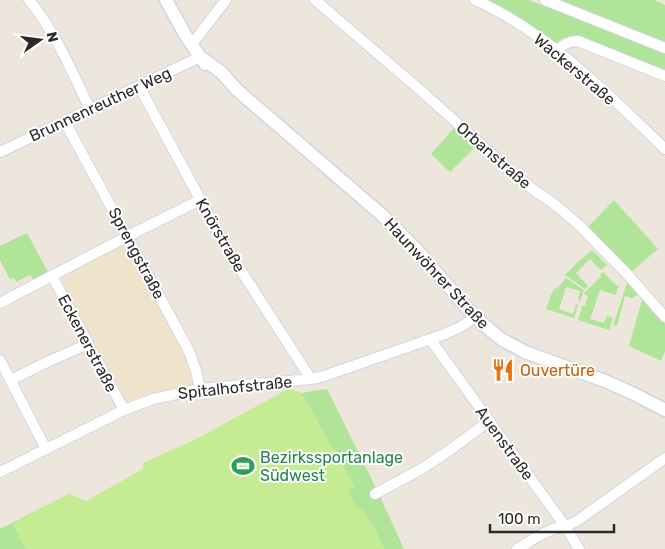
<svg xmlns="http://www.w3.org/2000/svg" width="665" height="549" font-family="Rubik,sans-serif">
<rect width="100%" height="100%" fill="#ede6dc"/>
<path fill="#efe4cb" d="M127 243 187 352 197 384 152 395 126 406 58 278Z"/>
<path fill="#b0e498" d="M486 0H529L665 54V71L579 36C570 34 562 38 555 44L514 15Z
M555 0H654L665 5V43Z
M455 127 476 146 450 172 431 154Z
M614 200 658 249 631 272 588 227Z
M27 233 48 272 34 280 30 275 16 282 14 278 10 280 0 260V246Z
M592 250 607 265 601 270 590 259 576 273 588 286 585 289 565 275 577 263Z
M603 272 617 286 619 284 616 295 600 290 590 319 604 323 607 316 613 318 609 330 578 320 582 306H585L588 296 584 294 585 292 601 277 600 275Z
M566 278 584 290 580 301 578 300 580 291 566 287 559 309 573 314 576 304 578 305 574 318 546 309 551 295 555 288 557 289Z
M627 283H628L639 294 632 298 625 296 617 326 613 325Z
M642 300 646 301 665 324V351L661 361 629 346Z
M327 389 378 492 404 549H384L371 522 362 511 354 504 348 491 354 486 301 393Z
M69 494 50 549H0V529Z"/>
<path fill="#c5ec93" d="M290 388 301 393 354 486 348 491 354 504 362 511 371 522 384 549H26L12 524 69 494 86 501 143 469V463L196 439Z"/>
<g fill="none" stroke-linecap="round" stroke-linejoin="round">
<defs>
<path id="minor" d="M29 0C56 33 72 72 90 109
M315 0 419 89 514 174 535 191 553 203 579 225 628 275 665 317
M475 0C547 32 610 95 665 149
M545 0 665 48
M192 44 226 0
M557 50C564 44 569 41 578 41L665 76
M139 86 227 249 311 379
M65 122 189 351 196 371 200 389
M0 152 200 57
M52 276 124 410
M0 303 128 236 200 200
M430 339 565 526 579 549
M0 360 46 449
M11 380 47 362 88 344
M0 472 124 410 153 399 200 389 311 379 321 377 445 334 462 326 475 317
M375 494 423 468 450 450 489 421
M517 549C528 543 538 535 549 531 558 527 568 526 577 521L665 458"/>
<path id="tertiary" d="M166 0 186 36 205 64
M200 57 221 72 237 90 382 215 417 250 475 317 489 329 501 339 525 352 605 381 632 393 665 410"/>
</defs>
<use href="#minor" stroke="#d1d5e3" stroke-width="12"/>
<use href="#tertiary" stroke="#d1d5e3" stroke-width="15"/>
<use href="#minor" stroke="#fff" stroke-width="10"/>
<use href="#tertiary" stroke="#fff" stroke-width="12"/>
</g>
<defs>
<symbol id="restaurant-bare" viewBox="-9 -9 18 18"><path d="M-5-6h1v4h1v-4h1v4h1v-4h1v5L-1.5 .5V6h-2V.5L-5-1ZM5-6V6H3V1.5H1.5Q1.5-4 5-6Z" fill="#e8710a" stroke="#fff" stroke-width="2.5" paint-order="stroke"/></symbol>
<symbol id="stadium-bare" viewBox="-9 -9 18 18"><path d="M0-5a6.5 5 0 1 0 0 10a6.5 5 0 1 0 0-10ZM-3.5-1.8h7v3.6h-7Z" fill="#2e9e5b" stroke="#fff" stroke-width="2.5" paint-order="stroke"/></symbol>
</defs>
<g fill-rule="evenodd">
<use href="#restaurant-bare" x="487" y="354" width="32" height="32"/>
<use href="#stadium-bare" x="227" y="450" width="32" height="32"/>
</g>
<g text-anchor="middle" stroke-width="4" stroke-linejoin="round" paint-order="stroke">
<g font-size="16" fill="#2a2a2a" stroke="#fff">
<text transform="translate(575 69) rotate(40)" y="6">Wackerstraße</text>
<text transform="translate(100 104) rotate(-25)" y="6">Brunnenreuther Weg</text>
<text transform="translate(494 155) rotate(41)" y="6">Orbanstraße</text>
<text transform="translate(221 235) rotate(60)" y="6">Knörstraße</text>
<text transform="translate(137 253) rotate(62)" y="6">Sprengstraße</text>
<text transform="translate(437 273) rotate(47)" y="6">Haunwöhrer Straße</text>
<text transform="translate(88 343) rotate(62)" y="6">Eckenerstraße</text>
<text transform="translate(235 387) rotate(-6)" y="6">Spitalhofstraße</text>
<text transform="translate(505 443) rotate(54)" y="6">Auenstraße</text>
</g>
<g font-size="16" fill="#c56008" stroke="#fff" text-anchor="start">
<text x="520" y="376">Ouvertüre</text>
</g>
<g font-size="16" fill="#27864d" stroke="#fff" text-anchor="start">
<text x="260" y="463">Bezirkssportanlage<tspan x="260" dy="18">Südwest</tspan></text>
</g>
</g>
<g transform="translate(40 40) rotate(76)" stroke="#ffffff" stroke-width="4" paint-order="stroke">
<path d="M0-4L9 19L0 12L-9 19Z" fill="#2a2a2a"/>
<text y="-8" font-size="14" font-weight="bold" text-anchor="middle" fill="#2a2a2a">N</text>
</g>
<path d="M490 524v8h124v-8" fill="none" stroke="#2a2a2a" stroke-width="2.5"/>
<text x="498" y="524" font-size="15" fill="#2a2a2a" stroke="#ffffff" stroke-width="4" paint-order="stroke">100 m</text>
</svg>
